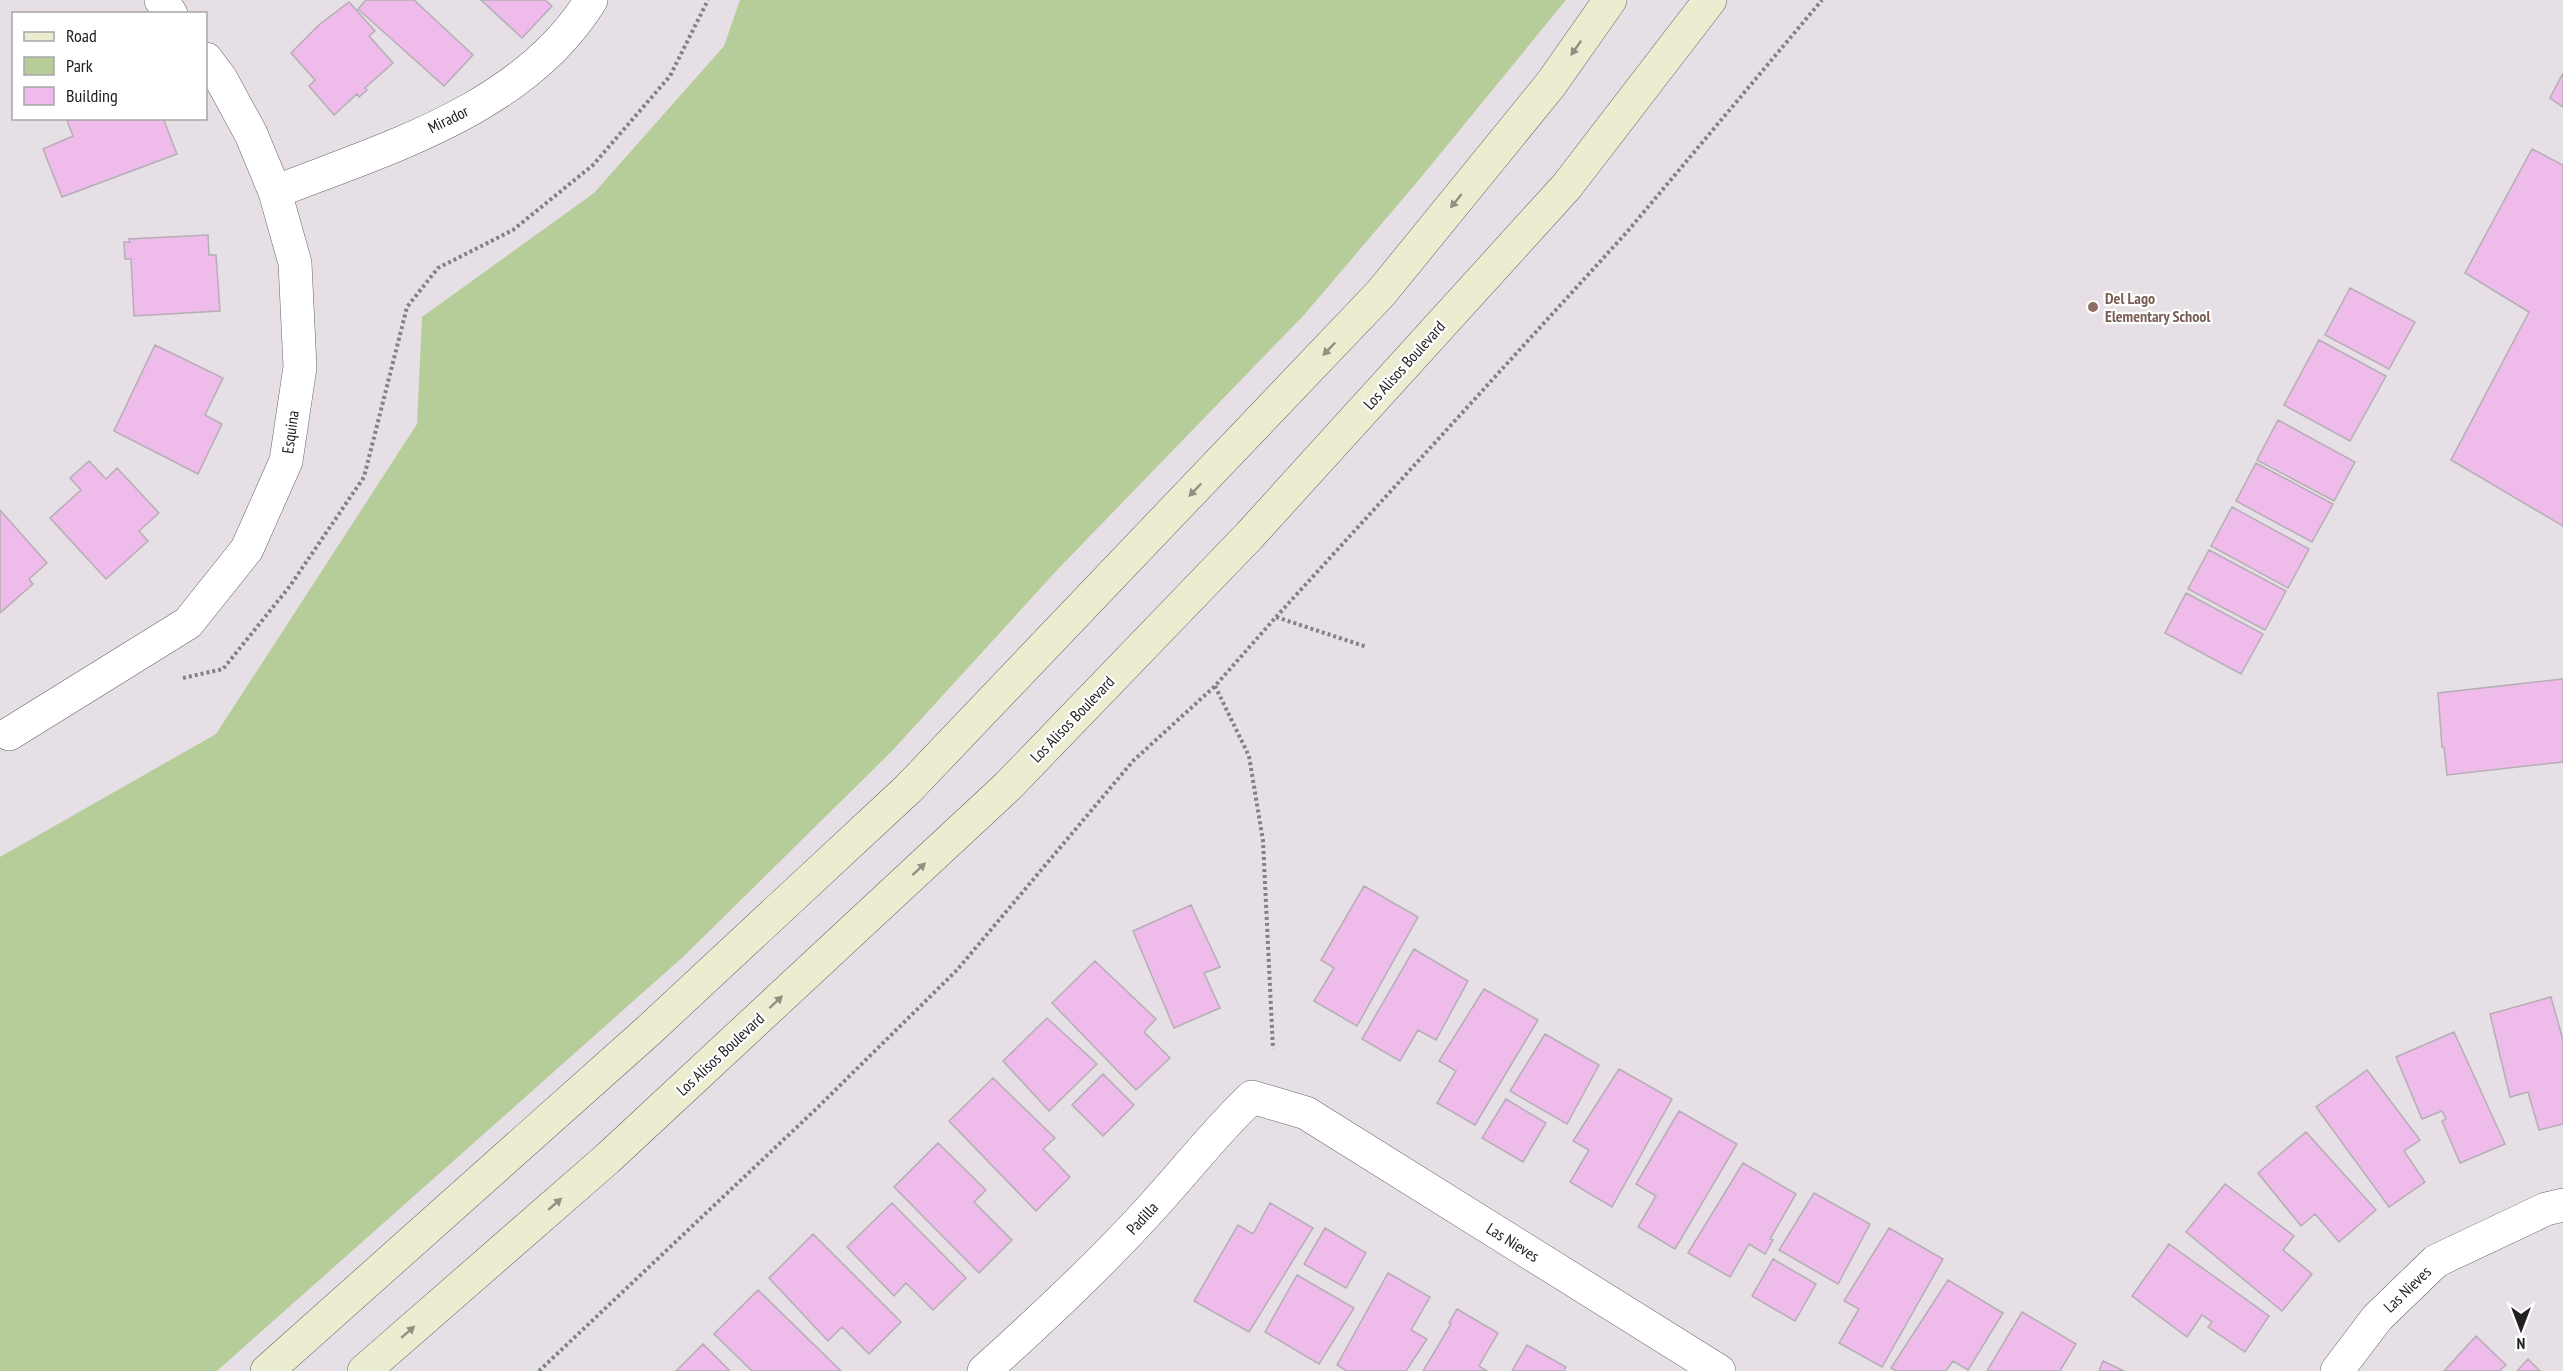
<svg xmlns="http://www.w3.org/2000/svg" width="2563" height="1371" font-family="'PT Sans Narrow',sans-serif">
<rect width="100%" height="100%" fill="#e6e0e6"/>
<path fill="#b7cd99" d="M740 0H1566L1418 181 1304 315 1059 568 892 751 684 956 217 1371H0V857L216 734 417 424 422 317 594 193 724 46Z"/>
<path fill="#eebbeb" stroke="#b4afb4" stroke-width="1.5" d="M366 0H414L473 55 444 86 358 9Z
M481 0H545L552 6 522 38Z
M349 2 375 31 369 36 393 63 365 88 367 90 359 97 357 94 334 115 309 86 315 80 291 53 320 24Z
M2563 73V107L2550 98Z
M66 118H163L177 154 62 197 43 149 73 136Z
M2532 149 2563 165V526L2451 460 2529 312 2465 273Z
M208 235 209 255H216L220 311 134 316 131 259H125L124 242H130L129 239Z
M2350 288 2415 322 2389 369 2325 335Z
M2319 340 2386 376 2350 441 2284 405Z
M155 345 223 378 205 415 222 424 198 474 114 431Z
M2278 420 2355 462 2334 501 2257 460Z
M89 461 106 479 117 468 159 513 139 531 148 541 106 579 50 518 81 490 70 478Z
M2256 463 2333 504 2312 542 2236 501Z
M2232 507 2309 549 2288 588 2211 546Z
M0 510 47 563 29 579 33 584 0 613Z
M2209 550 2286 591 2265 630 2188 589Z
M2186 593 2263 634 2241 674 2165 633Z
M2563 679V762L2447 775 2444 747H2442L2438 693Z
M1364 886 1418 917 1357 1026 1314 1001 1334 968 1321 960Z
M1191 905 1220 967 1204 973 1220 1008 1174 1028 1133 931Z
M1414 949 1468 981 1436 1040 1418 1030 1400 1061 1362 1039Z
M1095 961 1156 1019 1144 1032 1170 1058 1136 1090 1052 1003Z
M1484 989 1538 1020 1475 1125 1437 1103 1456 1071 1439 1061Z
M2551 997 2563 1040V1124L2539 1130 2528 1092 2510 1097 2490 1014Z
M1047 1018 1097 1064 1049 1111 1003 1061Z
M2454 1032 2505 1144 2460 1163 2442 1121 2446 1119 2442 1111 2422 1119 2396 1057Z
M1545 1034 1599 1065 1567 1124 1510 1091Z
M1619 1069 1672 1099 1612 1207 1570 1182 1589 1150 1573 1141Z
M2367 1070 2420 1140 2404 1151 2425 1182 2389 1207 2316 1107Z
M1103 1074 1134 1105 1103 1136 1072 1105Z
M993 1078 1055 1138 1043 1149 1070 1177 1036 1211 949 1121Z
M1506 1099 1546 1123 1523 1162 1482 1138Z
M1679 1111 1737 1144 1675 1249 1638 1227 1656 1196 1636 1184Z
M2306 1132 2376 1210 2339 1242 2315 1214 2301 1226 2258 1173Z
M938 1143 986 1190 974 1202 1012 1240 979 1273 894 1187Z
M1743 1163 1796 1194 1770 1239 1773 1240 1765 1254 1749 1244 1730 1277 1688 1253Z
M2225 1184 2294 1236 2283 1250 2312 1274 2282 1311 2186 1232Z
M1814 1193 1870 1224 1838 1284 1779 1250Z
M892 1203 966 1278 933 1310 906 1283 894 1296 847 1247Z
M1270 1203 1313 1228 1249 1332 1194 1301 1238 1225 1253 1234Z
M1325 1228 1366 1253 1346 1288 1304 1264Z
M1889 1228 1943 1259 1882 1367 1839 1343 1859 1309 1844 1301Z
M813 1234 901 1322 869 1354 842 1327 828 1341 769 1278Z
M2169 1244 2269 1316 2245 1352 2208 1327 2212 1322 2202 1315 2187 1337 2132 1296Z
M1773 1259 1816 1284 1795 1321 1752 1296Z
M1388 1273 1430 1297 1411 1330 1427 1339 1406 1371H1347L1337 1365Z
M1297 1275 1354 1308 1319 1364 1265 1332Z
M1948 1280 2003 1313 1968 1370 1953 1361 1946 1371H1896L1891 1368Z
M758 1290 841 1371H752L714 1334Z
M1457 1309 1498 1333 1479 1366 1487 1371H1423L1451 1324 1449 1323Z
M2022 1312 2076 1344 2060 1371H1987Z
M2476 1336 2506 1365 2499 1371H2444Z
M703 1344 730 1371H676Z
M1527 1345 1566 1367 1564 1371H1512Z
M2528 1359 2540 1371H2517Z
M2103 1361 2124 1371H2099Z"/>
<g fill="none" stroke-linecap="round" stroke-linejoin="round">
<defs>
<path id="minor" d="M161 0 171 14
M275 192C387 148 524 109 591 0
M9 734 188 623 247 549 286 461 300 367 295 263 275 192 251 134 221 79 206 59
M984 1371C1043 1318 1101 1264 1154 1205 1187 1169 1216 1131 1252 1097L1306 1113 1719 1371
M2337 1371 2377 1318 2436 1261 2546 1209 2563 1205"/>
<path id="secondary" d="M267 1371 648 1031 908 789 1381 293 1551 84 1610 0
M364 1371 607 1159 1008 786 1249 536 1567 186 1710 0"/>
</defs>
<use href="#minor" stroke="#686367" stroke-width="34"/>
<use href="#secondary" stroke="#686367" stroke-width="34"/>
<path stroke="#848084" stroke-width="4" stroke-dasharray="3 3" stroke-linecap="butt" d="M1276 617 1627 232 1822 0
M183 678 223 669 290 586 364 477 407 307 438 268 513 230 593 165 670 76 708 0
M1215 686 1249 756 1263 841 1273 1049
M539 1371 815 1110 957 970 1133 761 1215 686 1276 617 1367 647"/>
<use href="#minor" stroke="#fff" stroke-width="33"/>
<use href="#secondary" stroke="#ececd1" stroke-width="33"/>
</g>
<defs><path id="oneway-solid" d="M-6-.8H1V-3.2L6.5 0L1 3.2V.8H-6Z" transform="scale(1.5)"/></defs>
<g fill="#919082">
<use href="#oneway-solid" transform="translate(1576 48) rotate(125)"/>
<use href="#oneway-solid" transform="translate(1456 201) rotate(129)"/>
<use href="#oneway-solid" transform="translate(1329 349) rotate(134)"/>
<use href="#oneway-solid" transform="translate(1195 490) rotate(134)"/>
<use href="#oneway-solid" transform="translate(919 869) rotate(-43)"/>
<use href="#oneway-solid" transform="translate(776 1002) rotate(-43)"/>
<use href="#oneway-solid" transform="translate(555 1204) rotate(-41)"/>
<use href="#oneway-solid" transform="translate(408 1332) rotate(-41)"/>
</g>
<circle fill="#8d6e63" stroke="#fff" stroke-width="2" cx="2093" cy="307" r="6"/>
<g text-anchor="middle" stroke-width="4.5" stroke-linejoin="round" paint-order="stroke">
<g font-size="16" fill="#222022" stroke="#fff">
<text transform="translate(448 119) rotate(-26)" y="6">Mirador</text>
<text transform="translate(1404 365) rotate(-48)" y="6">Los Alisos Boulevard</text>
<text transform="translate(290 432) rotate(-82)" y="6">Esquina</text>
<text transform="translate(1072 719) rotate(-46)" y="6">Los Alisos Boulevard</text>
<text transform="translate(720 1054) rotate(-43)" y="6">Los Alisos Boulevard</text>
<text transform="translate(1142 1218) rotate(-47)" y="6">Padilla</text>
<text transform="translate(1513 1242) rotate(32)" y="6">Las Nieves</text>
<text transform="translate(2407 1289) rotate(-44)" y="6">Las Nieves</text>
</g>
<g font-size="16" font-weight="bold" fill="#785e54" stroke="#fff" text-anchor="start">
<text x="2105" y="304">Del Lago<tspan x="2105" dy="18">Elementary School</tspan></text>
</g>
</g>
<rect x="12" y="12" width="195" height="108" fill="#ffffff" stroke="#a7a6a7" stroke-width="1.5"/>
<rect x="24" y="32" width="30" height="9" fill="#ececd1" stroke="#a7a6a7" stroke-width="1.5"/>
<text x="66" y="42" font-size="18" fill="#222022">Road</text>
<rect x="24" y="57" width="30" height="18" fill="#b7cd99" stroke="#a7a6a7" stroke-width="1.5"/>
<text x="66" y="72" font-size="18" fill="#222022">Park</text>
<rect x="24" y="87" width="30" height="18" fill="#eebbeb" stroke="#a7a6a7" stroke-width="1.5"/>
<text x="66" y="102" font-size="18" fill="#222022">Building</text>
<g transform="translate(2521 1329) rotate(180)" stroke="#ffffff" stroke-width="4.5" paint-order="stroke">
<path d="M0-4.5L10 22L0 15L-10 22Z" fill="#222022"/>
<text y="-9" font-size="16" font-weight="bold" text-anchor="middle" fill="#222022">N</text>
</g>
</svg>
